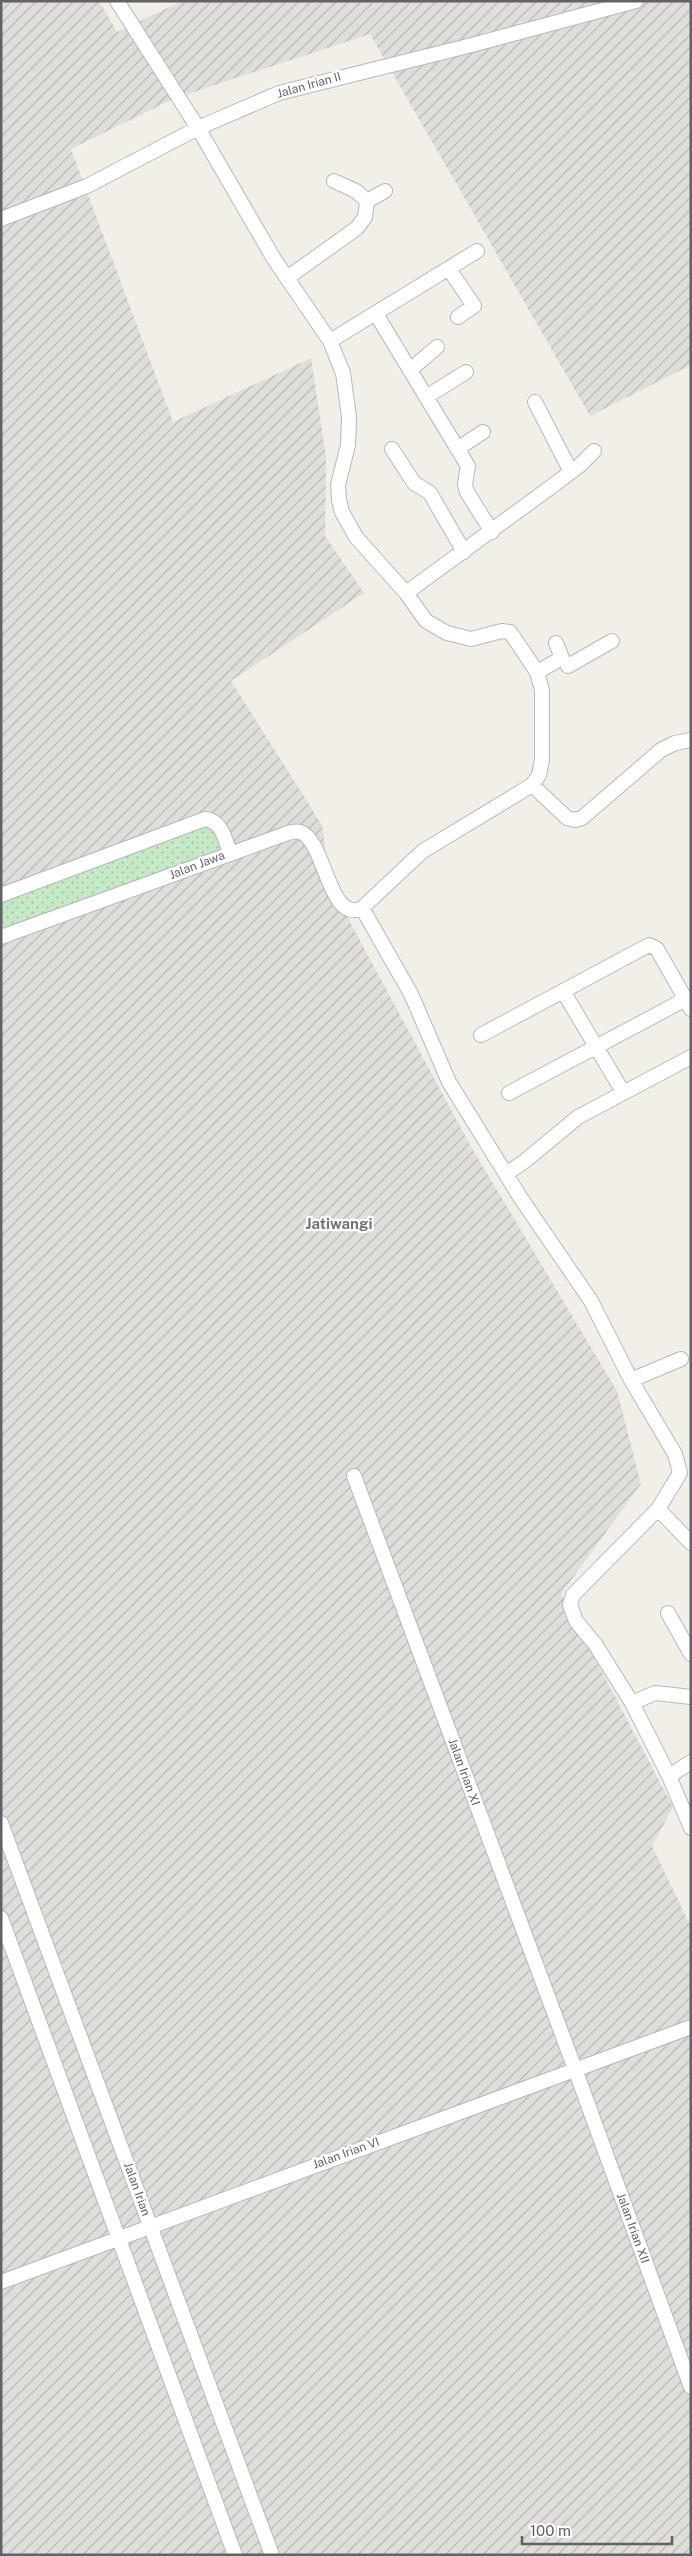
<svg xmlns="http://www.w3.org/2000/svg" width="692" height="2556" font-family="'Public Sans',sans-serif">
<defs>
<pattern id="industrial-furrows" width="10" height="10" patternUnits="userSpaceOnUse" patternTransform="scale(1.25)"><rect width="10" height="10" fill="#e0deda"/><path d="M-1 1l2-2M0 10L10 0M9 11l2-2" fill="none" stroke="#b9b8b5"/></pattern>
<pattern id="grass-dots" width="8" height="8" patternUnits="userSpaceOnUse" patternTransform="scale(1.25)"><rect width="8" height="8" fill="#c5e8c5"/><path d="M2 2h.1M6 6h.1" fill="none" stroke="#a3c0a4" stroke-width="1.8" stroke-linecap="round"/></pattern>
</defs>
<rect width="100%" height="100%" fill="#f1efe8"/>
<path fill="url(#industrial-furrows)" d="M1 1H99L117 32 182 1H691V365L590 416 370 34 173 99 71 149 173 422 311 358 326 457 325 536 364 593 231 681 322 825 330 885 470 1145 617 1391 641 1484 561 1594 673 1807 652 1846 691 1927V2555H1Z"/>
<path fill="url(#grass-dots)" d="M205 819 230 853 1 937V895Z"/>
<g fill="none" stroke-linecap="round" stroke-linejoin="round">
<defs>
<path id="minor" d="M117 1 198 128 274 259 330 341 343 373 349 417 348 445 338 485 339 500 342 512 356 537 406 593 426 621 447 633 471 639 502 631 510 632 537 672 542 690V760L539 775 532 785 423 851 362 908
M334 181 356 191 367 201
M1 219 87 186 198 128 279 93 468 46 636 1
M449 269 474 306 458 317
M287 278 357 228 365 217 367 201 385 191
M376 314 468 466 465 484 467 492 492 532
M330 341 477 251
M410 370 437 347
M426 397 466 372
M535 402 571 472
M392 449 414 483 430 493 464 552
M457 449 483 432
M406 593 555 484 579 466 594 451
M568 666 612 641
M537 672 562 658 556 643
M532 785 567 818 575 820 582 818 661 750 675 743 691 740
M1 895 205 819C222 821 225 839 230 853
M1 937 288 833C291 832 297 831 300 832 326 840 328 924 362 908L411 994 449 1082 520 1197 591 1301 631 1380 675 1454 680 1473 658 1509 573 1595 570 1605 576 1621 595 1644 632 1703 669 1776 691 1828
M563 991 623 1092
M481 1035 649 945 657 949 691 1009
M509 1093 686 999
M506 1174 525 1161 578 1117 691 1057
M631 1380 681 1359
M354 1476 575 2069 691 2387
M658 1509 691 1543
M668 1613 691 1654
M632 1703 655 1693 691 1697
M669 1776 691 1762
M1 1823 272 2555
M1 1918 235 2555
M1 2282 691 2027"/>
</defs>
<use href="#minor" stroke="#b5b8bc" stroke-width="16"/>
<use href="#minor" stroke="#fff" stroke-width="14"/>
</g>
<g text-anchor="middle" stroke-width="4.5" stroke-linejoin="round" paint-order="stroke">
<g font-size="12" fill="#5f6368" stroke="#fff">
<text transform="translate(309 85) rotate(-16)" y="4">Jalan Irian II</text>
<text transform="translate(197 865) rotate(-21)" y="4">Jalan Jawa</text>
<text transform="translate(464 1772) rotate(70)" y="4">Jalan Irian XI</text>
<text transform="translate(346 2153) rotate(-20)" y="4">Jalan Irian VI</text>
<text transform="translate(137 2189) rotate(70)" y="4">Jalan Irian</text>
<text transform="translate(633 2228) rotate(70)" y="4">Jalan Irian XII</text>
</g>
<g font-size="15" font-weight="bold" fill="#70757a" stroke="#fff">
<text x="339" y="1229">Jatiwangi</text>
</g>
</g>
<rect width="692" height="2556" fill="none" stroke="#5f6368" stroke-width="5"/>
<path d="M522 2536v8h150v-8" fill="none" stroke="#5f6368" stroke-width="2.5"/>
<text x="530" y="2536" font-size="15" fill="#5f6368" stroke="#ffffff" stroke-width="4" paint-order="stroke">100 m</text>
</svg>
